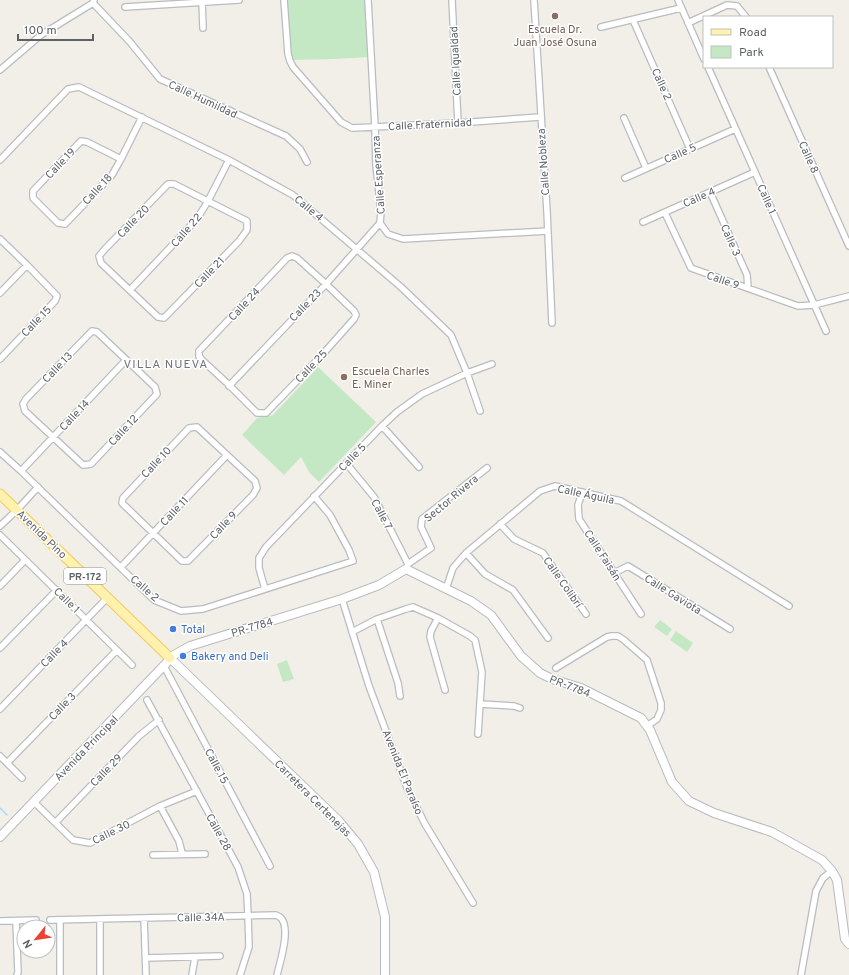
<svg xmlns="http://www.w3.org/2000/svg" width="849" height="975" font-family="Overpass,sans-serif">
<rect width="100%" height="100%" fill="#f1efe7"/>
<path fill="#c4e8c4" d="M286 0H365L368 57 335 59 292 60 291 58Z
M318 367 376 422 319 482 309 472 301 457 284 475 242 435 257 418 273 415Z
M660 620 672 629 667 636 654 627Z
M676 631 693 643 687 652 670 640Z
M287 660 294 679 283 682 277 664Z"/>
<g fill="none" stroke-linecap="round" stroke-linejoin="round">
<path stroke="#a9d9ff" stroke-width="1.5" d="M0 808 7 815"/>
<defs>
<path id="street" d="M202 0 203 28
M284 0 288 54 290 61 293 67 341 122 352 128 458 123 540 117
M368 0 375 127 376 165 381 212 380 223 388 234 403 239 548 231
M452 0 458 123
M534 0 547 211 552 323
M678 0 704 59
M93 3 130 42 160 79 286 136 300 149 307 162
M125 7 239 0
M633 20 690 149
M688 23 727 5 737 6 746 17
M601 27 681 8
M708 67 826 331
M769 67 849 246
M0 70 41 35 93 3 94 0
M624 118 646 168
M121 159 87 142 81 141 33 191V198L58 223 65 224 112 175 121 159 142 117
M0 160 68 89 79 87 229 160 293 195 401 287 451 335 467 373 480 411
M625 178 735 129
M168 184H174L247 221V230L239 241 164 318 158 317 101 263 99 256 105 249Z
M710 192 747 275 748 288
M665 213 691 268 798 306 814 305 849 296
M643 222 755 172
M0 239 27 265 57 296 55 301 0 359
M292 256 297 258 326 284 354 311 356 315 354 319 322 355 266 413H257L227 383 202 360 199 356V351L287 258Z
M130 290 197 219 208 201 229 160
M0 293 27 265
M92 331 97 332 155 387 157 394 91 464 83 465 25 411 23 404 26 399Z
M229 386 326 284 380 223
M382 426 419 467
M197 427 255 481 257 488 253 495 188 561H182L122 503 123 498 189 428Z
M0 452 21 471 154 600 181 611 203 609 353 561 349 550 330 515 314 496
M346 463 374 497 408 564 407 567
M21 471 126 360
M582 493 578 505 579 519 641 614
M500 524 514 539 543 553 586 614
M0 526 17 510 38 487
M0 535 132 665
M466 553 485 574 513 590 548 638
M408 564 431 548 421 527 422 519 487 468
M121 567 227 455
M614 573 628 566 730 629
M0 586 25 560
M265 589 259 568V558L266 547 382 426 397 412 422 394 467 373 492 364
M446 589 453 568 466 553 540 491 555 486 621 501 789 606
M342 599 369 686 408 790 425 824 473 903
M438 618 431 631 430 637 445 690
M377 619 398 683 400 696
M352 632 377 619 406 609 413 607 438 618 470 636 475 640 482 672 478 734
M0 648 57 590
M164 666 270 866
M556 668 607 637 612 636H618L624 640 647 660 661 703V710L657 719 647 726
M147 700 238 867 247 894 248 916 249 947 240 975
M480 704 514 706 520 708
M0 709 108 597
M0 756 22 778
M7 763 117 650
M34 802 73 840 90 843 160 806 197 791
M160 806 179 841 182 853
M56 822 139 736 159 720
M153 855 205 854
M144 918 146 975
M100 919V975
M50 920 276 915C278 916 280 917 281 918 291 929 280 962 277 975
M0 921 36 920
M16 921 18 972 17 975
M146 958 220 956
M60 975V920
M192 975 195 957
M801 975 816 891 823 878 832 871"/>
<path id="secondary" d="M170 658 338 820 358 844 374 872 385 917V975
M0 837 174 655 190 646 342 599 379 585 406 569 471 601 491 615 521 656 540 673 552 679 581 688 641 718 650 730 672 782 689 801 714 813 772 832 822 860 832 871 837 880 845 939 849 944"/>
<path id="primary" d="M0 494 170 658"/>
</defs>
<use href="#street" stroke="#b9bcc0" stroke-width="8"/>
<use href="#secondary" stroke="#b8bbc0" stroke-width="10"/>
<use href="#primary" stroke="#f3ca5e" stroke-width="11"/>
<use href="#street" stroke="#fff" stroke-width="5.5"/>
<use href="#secondary" stroke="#fff" stroke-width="8"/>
<use href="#primary" stroke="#fff2ae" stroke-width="9"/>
</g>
<g fill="#8d6e63" stroke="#fff" stroke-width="1.5">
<circle cx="555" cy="16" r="4"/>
<circle cx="344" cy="377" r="4"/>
</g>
<g fill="#3f7fe0" stroke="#fff" stroke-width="1.5">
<circle cx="173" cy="629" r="4"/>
<circle cx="183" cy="656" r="4"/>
</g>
<g text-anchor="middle" stroke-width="3" stroke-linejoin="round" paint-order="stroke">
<rect fill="#fff" stroke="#8e9195" stroke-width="1" x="64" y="568" width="42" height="16" rx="3"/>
<g font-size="10" font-weight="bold" fill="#5e6267">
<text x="85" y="580">PR-172</text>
</g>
<g font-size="11" fill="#785e54" stroke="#fff">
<text x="555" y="33">Escuela Dr.<tspan x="555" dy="13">Juan José Osuna</tspan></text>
<text x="352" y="375" text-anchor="start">Escuela Charles<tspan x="352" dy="13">E. Miner</tspan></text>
</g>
<g font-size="11" fill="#5e6267" stroke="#fff">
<text transform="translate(455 61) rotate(-93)" y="4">Calle Igualdad</text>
<text transform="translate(662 84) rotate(66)" y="4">Calle 2</text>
<text transform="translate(203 99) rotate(25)" y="4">Calle Humildad</text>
<text transform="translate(430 124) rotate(-3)" y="4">Calle Fraternidad</text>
<text transform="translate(680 153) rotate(-24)" y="4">Calle 5</text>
<text transform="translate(809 157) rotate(66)" y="4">Calle 8</text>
<text transform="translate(543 162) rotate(-94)" y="4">Calle Nobleza</text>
<text transform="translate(60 163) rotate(-46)" y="4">Calle 19</text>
<text transform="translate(378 175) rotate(-94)" y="4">Calle Esperanza</text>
<text transform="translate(97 189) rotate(-47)" y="4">Calle 18</text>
<text transform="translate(699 197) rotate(-24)" y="4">Calle 4</text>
<text transform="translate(767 199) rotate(66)" y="4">Calle 1</text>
<text transform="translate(309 208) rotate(40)" y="4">Calle 4</text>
<text transform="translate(133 221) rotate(-46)" y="4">Calle 20</text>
<text transform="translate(186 230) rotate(-49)" y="4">Calle 22</text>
<text transform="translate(731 240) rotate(66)" y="4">Calle 3</text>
<text transform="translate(209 272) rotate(-46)" y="4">Calle 21</text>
<text transform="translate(723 280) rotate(19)" y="4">Calle 9</text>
<text transform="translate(244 304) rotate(-47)" y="4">Calle 24</text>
<text transform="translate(305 305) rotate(-46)" y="4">Calle 23</text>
<text transform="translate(36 321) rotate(-46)" y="4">Calle 15</text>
<text transform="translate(311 366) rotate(-46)" y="4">Calle 25</text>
<text transform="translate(57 367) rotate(-46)" y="4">Calle 13</text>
<text transform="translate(74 415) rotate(-47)" y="4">Calle 14</text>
<text transform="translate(123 430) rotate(-47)" y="4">Calle 12</text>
<text transform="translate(352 457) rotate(-46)" y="4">Calle 5</text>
<text transform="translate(156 462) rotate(-47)" y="4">Calle 10</text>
<text transform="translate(586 494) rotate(12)" y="4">Calle Águila</text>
<text transform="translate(451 498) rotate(-40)" y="4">Sector Rivera</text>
<text transform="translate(174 511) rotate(-47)" y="4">Calle 11</text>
<text transform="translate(382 514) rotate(62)" y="4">Calle 7</text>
<text transform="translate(223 525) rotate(-46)" y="4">Calle 9</text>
<text transform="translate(42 534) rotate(44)" y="4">Avenida Pino</text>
<text transform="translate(603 555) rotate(57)" y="4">Calle Faisán</text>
<text transform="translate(563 582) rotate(55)" y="4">Calle Colibrí</text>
<text transform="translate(145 588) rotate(41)" y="4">Calle 2</text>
<text transform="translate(673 594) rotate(32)" y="4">Calle Gaviota</text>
<text transform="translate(67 600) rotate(44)" y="4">Calle 1</text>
<text transform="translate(252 627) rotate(-17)" y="4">PR-7784</text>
<text transform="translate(54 653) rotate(-46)" y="4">Calle 4</text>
<text transform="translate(570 686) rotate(21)" y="4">PR-7784</text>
<text transform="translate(62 706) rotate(-46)" y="4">Calle 3</text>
<text transform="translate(86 748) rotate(-46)" y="4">Avenida Principal</text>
<text transform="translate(217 766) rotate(62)" y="4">Calle 15</text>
<text transform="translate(106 770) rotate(-46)" y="4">Calle 29</text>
<text transform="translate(403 772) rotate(68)" y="4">Avenida El Paraíso</text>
<text transform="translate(313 798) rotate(45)" y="4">Carretera Certenejas</text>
<text transform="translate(111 832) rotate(-26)" y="4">Calle 30</text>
<text transform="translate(219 832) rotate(61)" y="4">Calle 28</text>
<text transform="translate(201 917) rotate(-1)" y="4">Calle 34A</text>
</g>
<g font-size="11" fill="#366cbe" stroke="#fff" text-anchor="start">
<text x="181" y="633">Total</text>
<text x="191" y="660">Bakery and Deli</text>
</g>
<g font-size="12" letter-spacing="1" fill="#6f7479" stroke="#fff">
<text x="166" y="368">VILLA NUEVA</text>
</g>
</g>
<rect x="703" y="16" width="130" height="52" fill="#ffffff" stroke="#bfc0c2"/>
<rect x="711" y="29" width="20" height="6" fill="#fff2ae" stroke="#bfc0c2"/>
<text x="739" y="36" font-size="12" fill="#5e6267">Road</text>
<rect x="711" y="46" width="20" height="12" fill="#c4e8c4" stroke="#bfc0c2"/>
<text x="739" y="56" font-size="12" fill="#5e6267">Park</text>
<g transform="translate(36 939) rotate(240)"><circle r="19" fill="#ffffff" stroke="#bfc0c2"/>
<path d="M0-3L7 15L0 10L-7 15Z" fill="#eb4233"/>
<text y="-6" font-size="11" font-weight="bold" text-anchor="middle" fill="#5e6267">N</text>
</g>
<path d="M18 34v6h75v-6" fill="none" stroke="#5e6267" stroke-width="2"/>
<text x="24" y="34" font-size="12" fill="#5e6267" stroke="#ffffff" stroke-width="3" paint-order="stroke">100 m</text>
</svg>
